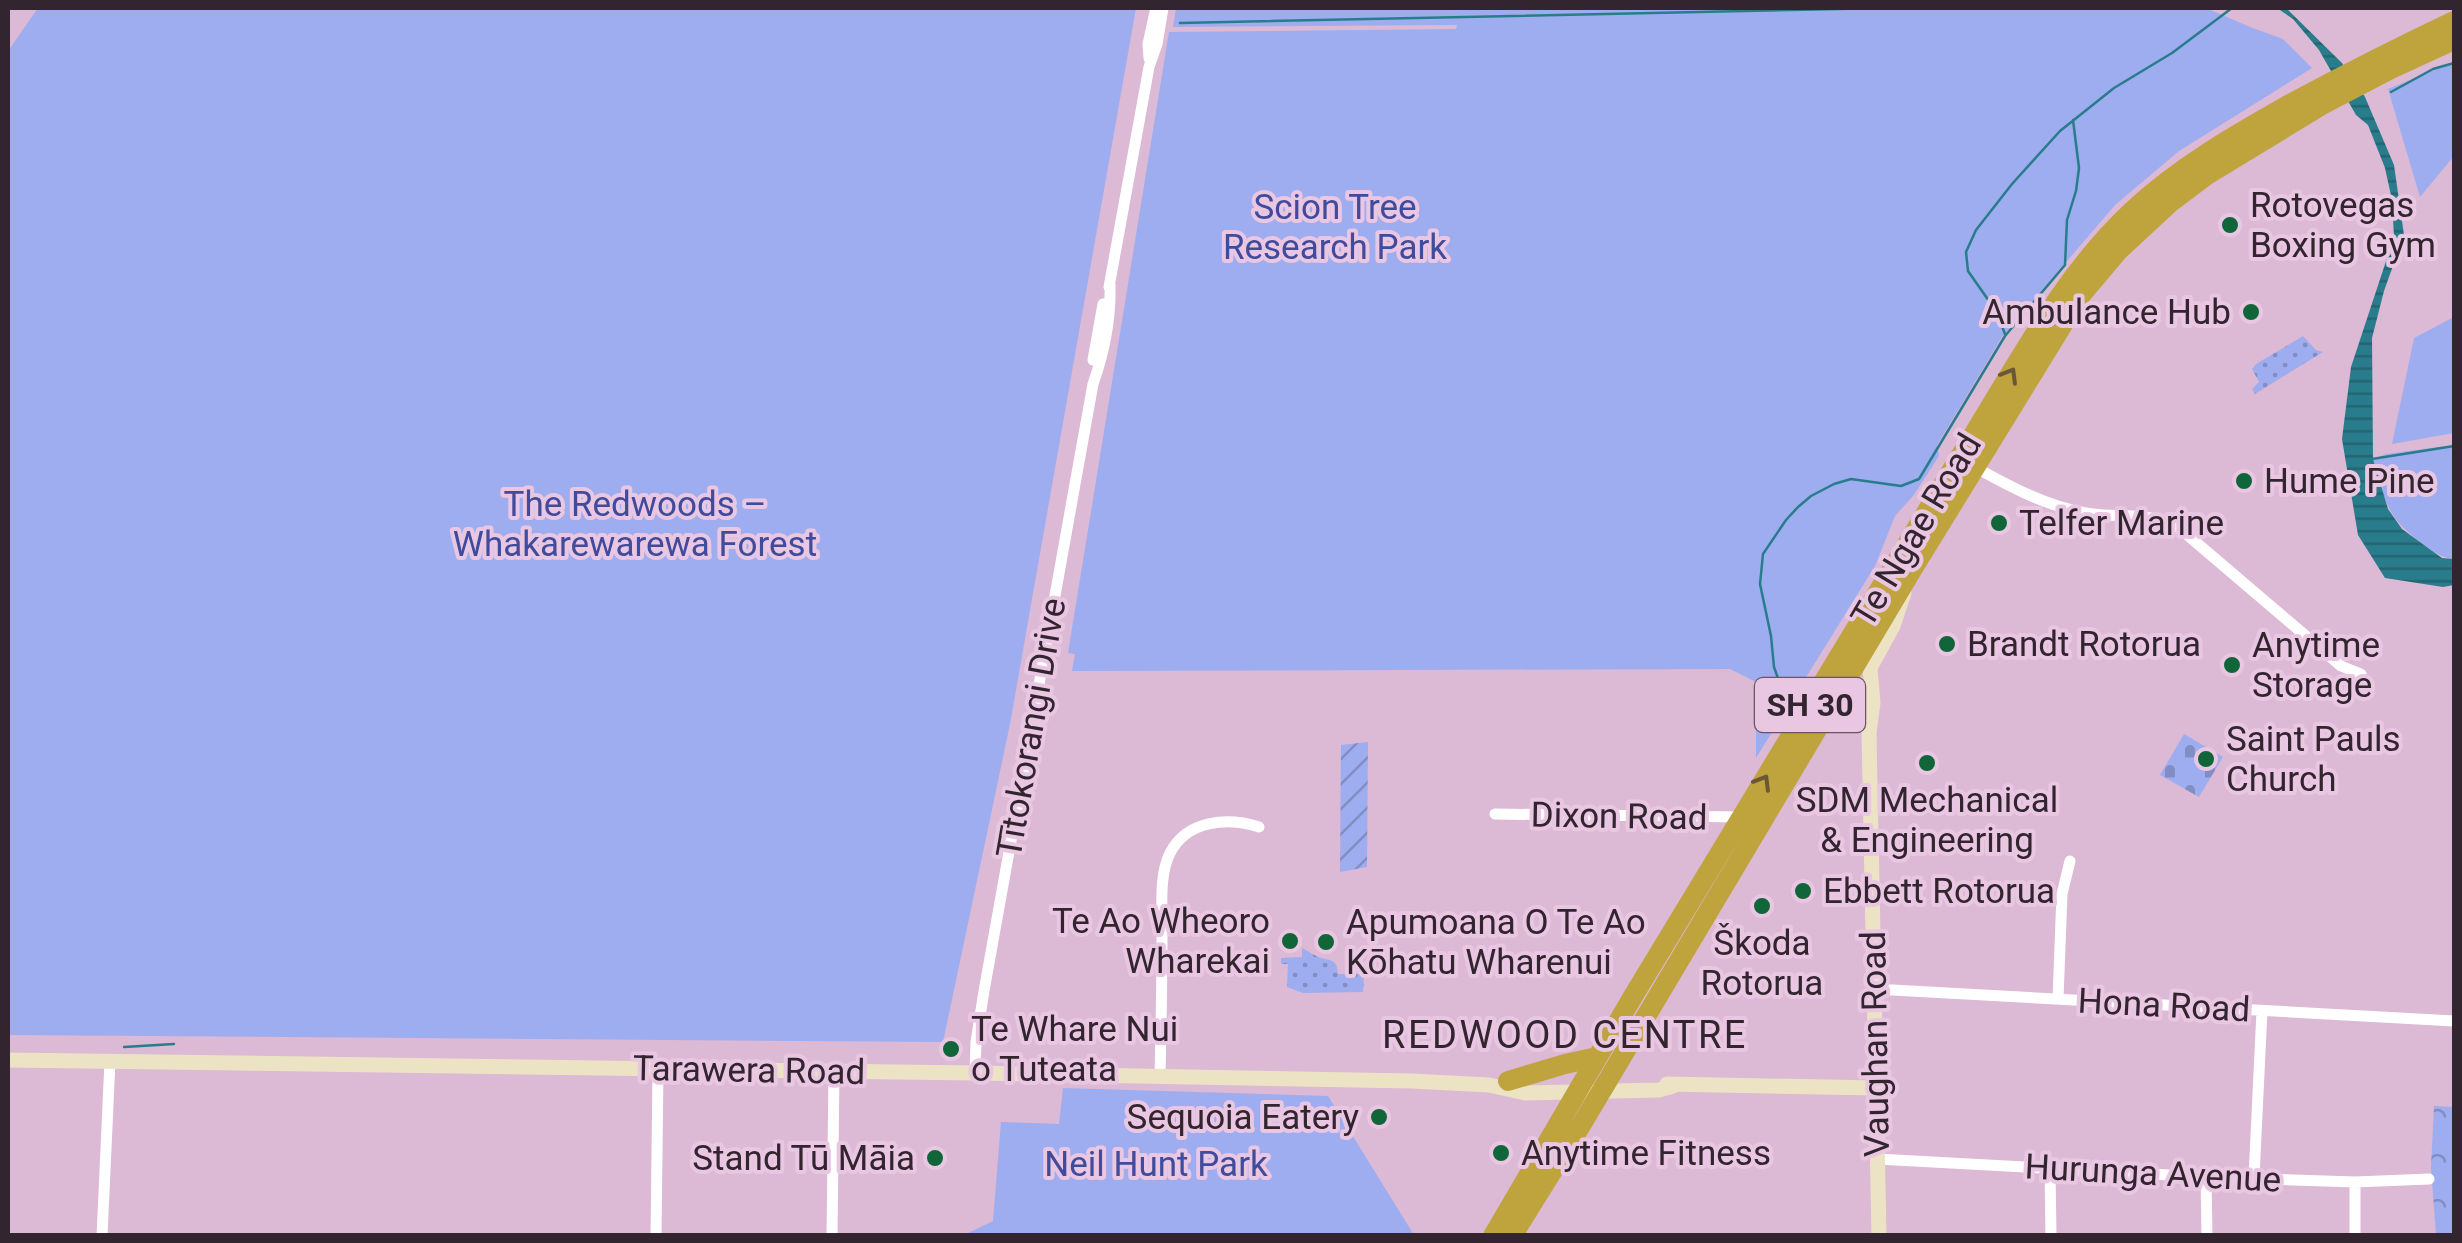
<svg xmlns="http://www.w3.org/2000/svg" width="2462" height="1243" font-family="Roboto,sans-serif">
<defs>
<pattern id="grass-dots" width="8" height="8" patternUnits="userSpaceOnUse" patternTransform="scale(2.5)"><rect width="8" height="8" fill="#9dadf0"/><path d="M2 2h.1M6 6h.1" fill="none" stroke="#818dc3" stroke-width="1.8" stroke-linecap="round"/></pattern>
<pattern id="forest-crowns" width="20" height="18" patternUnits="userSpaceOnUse" patternTransform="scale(2.5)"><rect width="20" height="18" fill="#9dadf0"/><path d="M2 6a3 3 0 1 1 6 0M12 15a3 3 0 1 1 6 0" fill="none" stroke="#818dc3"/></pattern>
<pattern id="cemetery-stones" width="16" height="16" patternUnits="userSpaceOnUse" patternTransform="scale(2.5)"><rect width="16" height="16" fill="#9dadf0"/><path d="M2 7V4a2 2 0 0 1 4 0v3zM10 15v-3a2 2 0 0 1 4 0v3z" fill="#818dc3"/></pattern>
<pattern id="garden-furrows" width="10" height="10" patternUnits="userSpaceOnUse" patternTransform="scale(2.5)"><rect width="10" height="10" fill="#9dadf0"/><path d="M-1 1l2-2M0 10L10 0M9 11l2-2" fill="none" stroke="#818dc3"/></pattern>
<pattern id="water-rules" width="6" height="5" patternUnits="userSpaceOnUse" patternTransform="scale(2.5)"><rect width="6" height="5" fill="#297c8c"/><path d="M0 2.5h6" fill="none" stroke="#246573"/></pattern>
</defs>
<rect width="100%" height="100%" fill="#dcb9d4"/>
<path fill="url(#grass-dots)" d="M2303 336 2316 350 2323 352 2255 394 2252 389 2259 382 2252 369 2256 364Z
M1302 948C1308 951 1315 956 1321 958 1333 961 1337 960 1338 974H1364L1363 992 1303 993 1287 987 1288 964H1281V958L1302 957Z"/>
<path fill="url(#forest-crowns)" d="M2434 1106 2454 1107V1235H2436L2431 1168Z"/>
<path fill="url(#cemetery-stones)" d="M2184 734 2223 757 2199 797 2160 775Z"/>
<path fill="#9dadf0" d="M38 8H1136L1010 724 943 1042 8 1035V51Z
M1176 8H2206L2250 27 2283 39 2312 68 2179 151 2115 205 2002 337 1937 445 1939 456 1913 496 1895 516 1875 566 1756 758V682L1730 669 1072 671 1075 654 1068 653 1169 32 1456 29 1457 25 1173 27Z
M2454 62V156L2420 197 2388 89Z
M2454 317V433L2392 444 2414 338Z
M2454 445V559C2442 558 2436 553 2426 546 2386 518 2386 504 2373 459L2386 454Z
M1063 1088 1328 1096 1414 1235H964L993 1221 1001 1122 1059 1124Z"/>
<path fill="url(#garden-furrows)" d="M1368 742 1367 867 1340 872 1341 745Z"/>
<path fill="url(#water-rules)" d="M2277 8H2286L2342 63 2365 97 2394 165 2404 235 2384 291 2372 338 2373 459 2388 509 2402 529 2442 558 2454 559V585L2443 587 2385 578 2358 535 2342 439 2351 367 2394 237 2392 200 2385 168 2368 125 2356 115 2319 50 2293 19Z"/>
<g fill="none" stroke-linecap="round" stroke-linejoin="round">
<path stroke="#297c8c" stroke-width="2.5" d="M1180 23 1885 8
M2391 92 2433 69 2454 63
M2005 334 1996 311 1968 271 1966 252 1976 230 2012 184 2060 131 2114 88 2172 53 2232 8
M2372 459 2454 446
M1777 722 1782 690 1774 667 1771 636 1760 584 1763 554 1786 520 1798 507 1811 496 1834 484 1851 479 1901 486 1919 479 2005 336 2065 265 2067 220 2076 191 2079 168 2073 120
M124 1047 174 1044"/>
<path stroke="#fff" stroke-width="11" d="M1149 58 1148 44 1155 12
M1109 287 1149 67 1157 44 1163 8
M1093 360 1103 304
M1971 465C2007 485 2045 506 2086 513 2122 519 2142 510 2178 527L2341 666 2361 674
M1495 814 1742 817
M1874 989 2454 1021
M2058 999 2062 894 2070 861
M975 1073 976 1042 984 991 1093 384C1104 353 1111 317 1110 284
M1160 1077C1161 1031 1162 984 1162 937 1163 911 1158 877 1170 853 1187 820 1227 817 1259 827
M1877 1159 2206 1177 2355 1182 2429 1179
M2050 1168 2051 1236
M2206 1177 2207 1236
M2254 1177 2262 1011
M2355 1182V1236
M102 1236 110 1061
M656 1236 658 1069
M832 1236 834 1072"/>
<path stroke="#ece3c5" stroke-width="15" d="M1836 697 1850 693C1863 699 1864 711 1867 724
M8 1060 975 1073 1412 1081 1489 1085 1525 1093 1659 1090 1673 1086
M1667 1084 1876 1088
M1879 1236 1869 733 1873 703 1870 668 1893 626 1904 593"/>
<path stroke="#bfa33d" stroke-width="20" d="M1508 1081 1565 1064 1597 1057
M1493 1236 1632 998 1989 409C2031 340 2072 267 2132 211 2179 167 2235 135 2290 104 2344 75 2399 47 2454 21
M1512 1236 1583 1122 1912 570 2081 295 2118 251 2171 202 2207 175 2322 105 2391 69 2454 40"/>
</g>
<defs><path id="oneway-chevron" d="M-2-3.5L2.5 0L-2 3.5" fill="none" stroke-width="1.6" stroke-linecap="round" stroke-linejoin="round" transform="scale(2.5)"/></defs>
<g stroke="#6a5735">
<use href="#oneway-chevron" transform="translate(2010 375) rotate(-59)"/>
<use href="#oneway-chevron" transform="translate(1763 782) rotate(-59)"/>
</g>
<g fill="#106638" stroke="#e9c6e1" stroke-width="4">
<circle cx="2230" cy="225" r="10"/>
<circle cx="2251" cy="312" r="10"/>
<circle cx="2244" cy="481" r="10"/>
<circle cx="1999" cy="523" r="10"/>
<circle cx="1947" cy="644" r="10"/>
<circle cx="2232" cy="665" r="10"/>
<circle cx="2206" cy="759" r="10"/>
<circle cx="1927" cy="763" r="10"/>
<circle cx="1803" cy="891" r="10"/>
<circle cx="1762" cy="906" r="10"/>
<circle cx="1290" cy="941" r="10"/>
<circle cx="1326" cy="942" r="10"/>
<circle cx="951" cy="1049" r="10"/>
<circle cx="1379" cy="1117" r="10"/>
<circle cx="1501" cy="1153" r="10"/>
<circle cx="935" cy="1158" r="10"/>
</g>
<g text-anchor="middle" stroke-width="8" stroke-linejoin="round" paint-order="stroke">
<rect fill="#e9c6e1" stroke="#695564" stroke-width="2.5" x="1755" y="678" width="110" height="54" rx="8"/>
<g font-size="32" font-weight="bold" fill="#32252f">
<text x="1810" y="716">SH 30</text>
</g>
<g font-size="35" fill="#32252f" stroke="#e9c6e1" text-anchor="start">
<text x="2250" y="217">Rotovegas<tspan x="2250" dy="40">Boxing Gym</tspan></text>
<text x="2231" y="324" text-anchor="end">Ambulance Hub</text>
<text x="2264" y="493">Hume Pine</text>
<text x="2019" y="535">Telfer Marine</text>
<text x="1967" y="656">Brandt Rotorua</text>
<text x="2252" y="657">Anytime<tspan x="2252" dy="40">Storage</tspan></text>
<text x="2226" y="751">Saint Pauls<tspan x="2226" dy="40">Church</tspan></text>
<text x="1927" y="812" text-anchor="middle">SDM Mechanical<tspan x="1927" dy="40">&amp; Engineering</tspan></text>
<text x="1823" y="903">Ebbett Rotorua</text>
<text x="1270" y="933" text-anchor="end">Te Ao Wheoro<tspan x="1270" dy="40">Wharekai</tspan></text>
<text x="1346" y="934">Apumoana O Te Ao<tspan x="1346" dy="40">Kōhatu Wharenui</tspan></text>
<text x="1762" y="955" text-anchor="middle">Škoda<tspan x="1762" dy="40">Rotorua</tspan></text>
<text x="971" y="1041">Te Whare Nui<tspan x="971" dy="40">o Tuteata</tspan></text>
<text x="1359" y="1129" text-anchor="end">Sequoia Eatery</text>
<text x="1521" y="1165">Anytime Fitness</text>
<text x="915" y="1170" text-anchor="end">Stand Tū Māia</text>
</g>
<g font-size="35" fill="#3f4b9c" stroke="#e9c6e1">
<text x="1335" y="219">Scion Tree<tspan x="1335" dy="40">Research Park</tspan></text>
<text x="635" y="516">The Redwoods –<tspan x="635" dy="40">Whakarewarewa Forest</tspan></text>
<text x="1156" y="1176">Neil Hunt Park</text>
</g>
<g font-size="35" fill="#32252f" stroke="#e9c6e1">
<text transform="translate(1916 530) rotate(-59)" y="12">Te Ngae Road</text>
<text transform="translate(1031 728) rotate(-80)" y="12">Tītokorangi Drive</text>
<text transform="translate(1619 816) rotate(1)" y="12">Dixon Road</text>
<text transform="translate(2164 1005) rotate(3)" y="12">Hona Road</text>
<text transform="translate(1875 1044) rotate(-91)" y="12">Vaughan Road</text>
<text transform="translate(749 1070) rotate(1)" y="12">Tarawera Road</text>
<text transform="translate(2153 1173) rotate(3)" y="12">Hurunga Avenue</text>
</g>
<g font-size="38" letter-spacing="2.5" fill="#32252f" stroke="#e9c6e1">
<text x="1565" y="1048">REDWOOD CENTRE</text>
</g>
</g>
<rect width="2462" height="1243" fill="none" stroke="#32252f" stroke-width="20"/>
</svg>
